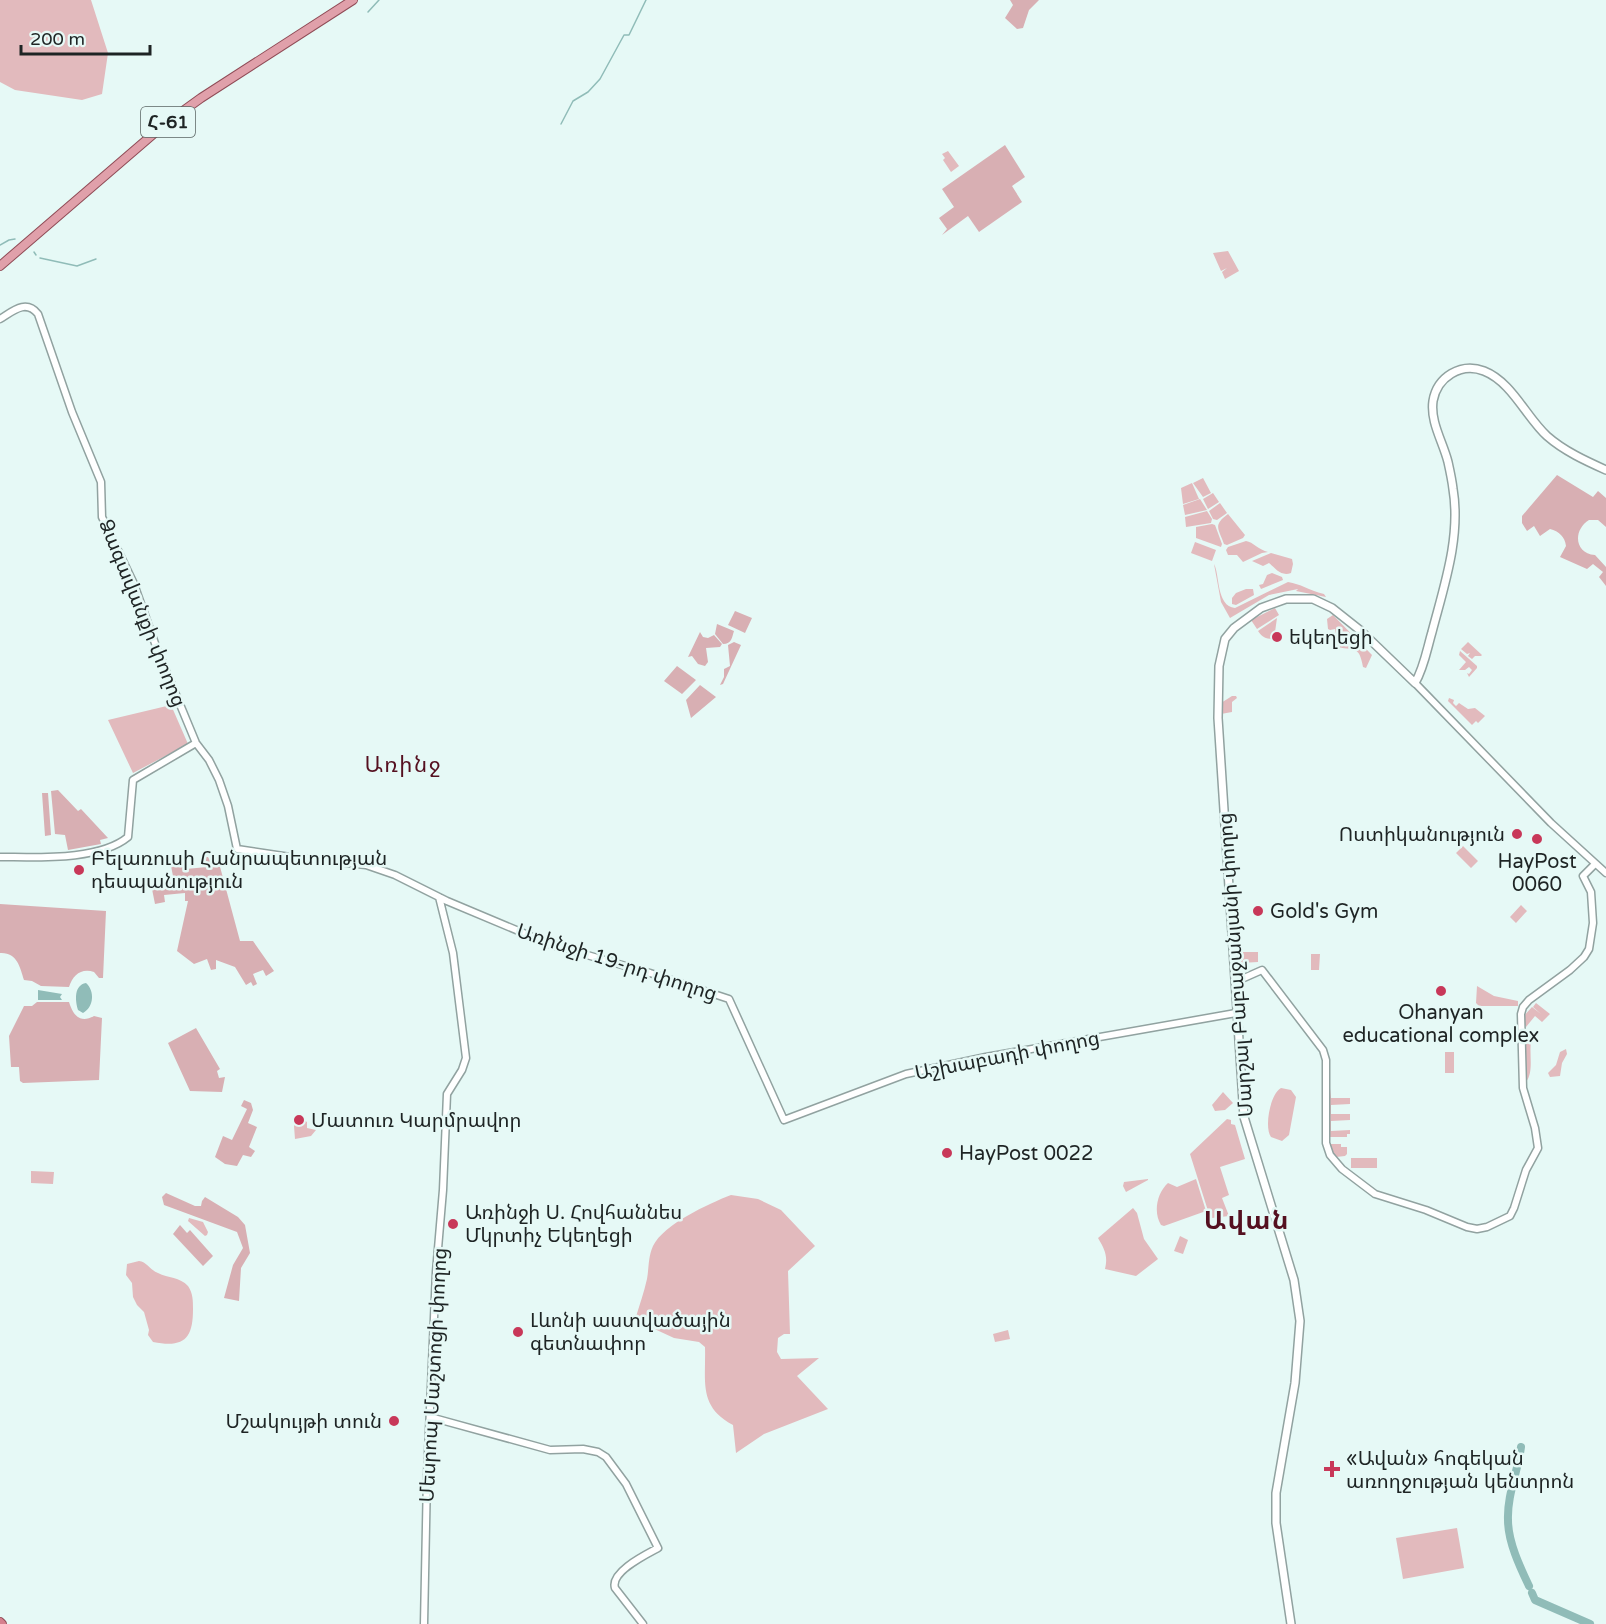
<svg xmlns="http://www.w3.org/2000/svg" width="1606" height="1624" font-family="'Varela Round','Noto Sans Armenian',sans-serif">
<rect width="100%" height="100%" fill="#e6f9f6"/>
<path fill="#e2babd" d="M0 0H91L108 53 102 94 82 100 15 90 0 82Z
M948 151 959 166 951 172 943 160 945 158 942 154Z
M1228 251 1239 271 1225 279 1222 272 1227 268 1221 271 1213 253Z
M1203 478 1211 493 1203 497 1193 483Z
M1192 483 1199 499 1183 504 1181 488Z
M1213 493 1219 502 1208 509 1203 499Z
M1200 499 1207 510 1185 515 1183 505Z
M1220 503 1227 513 1217 520 1213 519 1209 511Z
M1207 511 1212 519 1211 523 1186 527 1185 517Z
M1228 514 1245 535 1243 538 1227 545 1224 544C1218 528 1213 525 1228 514Z
M1212 524 1215 525 1222 544 1221 547 1196 538V527Z
M1246 541C1253 542 1259 550 1268 552L1262 553 1243 562 1237 555H1228L1226 550 1228 547Z
M1195 542 1216 550 1212 561 1191 553Z
M1271 553 1292 559 1293 564 1291 573C1281 577 1275 568 1269 563L1263 566 1252 561Z
M1214 564C1220 575 1216 606 1235 608L1288 582C1301 584 1308 590 1324 594L1326 597 1296 591 1298 589 1269 595 1230 618 1221 602Z
M1272 573 1282 577 1283 580 1261 589 1259 585 1263 584 1267 575Z
M1246 589H1253L1254 595 1236 605 1232 604V598L1236 593Z
M1275 608 1279 615 1257 629 1251 620Z
M1333 615 1372 655 1366 668 1363 667C1359 646 1356 651 1338 647L1335 629 1330 630 1328 629 1327 619Z
M1277 618 1275 632 1273 633 1274 639C1266 639 1263 638 1258 631Z
M1468 642 1482 655 1481 656H1475L1472 659 1468 656 1470 653 1467 654 1461 649Z
M1460 651 1477 666V668L1469 677 1467 673 1469 674 1472 670 1469 667 1465 670H1459L1466 662 1459 655Z
M1232 696H1236L1237 698 1232 702V712L1221 714V703Z
M1449 698 1454 700 1453 703 1456 706 1459 703 1468 709 1475 708 1485 716 1478 723 1476 721 1472 725 1448 701Z
M171 705 188 744 133 773 108 720Z
M1463 846 1478 861 1471 868 1456 853Z
M1521 905 1527 911 1516 923 1510 917Z
M1241 952H1258V962L1241 963Z
M1311 954H1320L1319 970H1311Z
M1477 986 1494 996 1518 1001V1006H1479L1476 1003Z
M1536 1003 1550 1014 1542 1022 1535 1016 1526 1027 1522 1018 1532 1007 1541 1014 1533 1007Z
M1528 1041 1531 1042C1529 1054 1534 1072 1526 1082L1525 1043Z
M1566 1049 1567 1054 1562 1063 1560 1076 1550 1077 1548 1073 1556 1065 1560 1052Z
M1445 1052H1454V1073H1445Z
M1281 1088 1291 1090 1296 1097 1289 1135 1282 1141 1271 1137C1264 1128 1270 1094 1281 1088Z
M1330 1088 1331 1098H1350V1104L1331 1105V1114H1350V1120L1331 1121V1131L1350 1130V1134H1347V1137H1330Z
M1223 1092 1233 1103 1225 1110 1215 1111 1212 1105Z
M298 1116 307 1122V1128L316 1130 311 1136 295 1139 294 1126Z
M1227 1119 1231 1120V1124L1235 1125 1245 1159 1220 1167 1229 1195 1222 1198 1229 1216 1212 1218 1209 1214 1190 1154Z
M1330 1144H1341V1147H1347V1154L1345 1156 1336 1157 1330 1150Z
M1351 1158H1377V1168H1351Z
M31 1171 54 1172 53 1184 31 1183Z
M1148 1179V1180L1126 1192 1123 1186 1124 1182Z
M1196 1179 1206 1211 1164 1226 1161 1225C1153 1212 1157 1193 1168 1183L1177 1187Z
M731 1195 758 1199 781 1210 815 1246 788 1271 790 1334H784L778 1338 777 1352 781 1359 819 1358 797 1376 828 1409 764 1434 736 1453 733 1425C698 1406 706 1382 705 1347L699 1342 674 1338 635 1320C639 1306 644 1293 647 1279 649 1268 648 1257 653 1246 664 1224 708 1204 731 1195Z
M1133 1208 1137 1213 1144 1239 1158 1259 1136 1276 1105 1269C1108 1256 1105 1250 1098 1238Z
M189 1218 203 1222 208 1232 207 1235 205 1236 188 1221Z
M1180 1236 1188 1240 1183 1254 1174 1251Z
M139 1261C147 1262 150 1270 158 1273 168 1278 180 1277 188 1286 193 1293 193 1301 193 1309 193 1339 184 1348 153 1342L148 1335 149 1330 144 1312 137 1305 133 1297 132 1283 126 1275 127 1264Z
M1008 1330 1010 1339 995 1342 993 1334Z
M1457 1528 1464 1568 1403 1579 1396 1538Z"/>
<path fill="#d8afb3" d="M1010 0H1039L1029 10 1023 28 1017 29 1005 18 1013 5Z
M1005 145 1025 177 1012 186 1022 202 979 232 968 216 942 235 947 229 939 218 954 207 942 189Z
M1557 475 1593 497 1598 491 1606 498V527L1598 520H1589C1573 530 1574 553 1595 555L1606 567V586L1599 577 1603 572 1593 564 1587 569 1560 557 1566 546C1565 537 1559 531 1550 529L1540 536 1534 526 1527 531 1522 523V516Z
M735 611 752 618 745 633 728 625Z
M717 624 734 631C732 637 732 644 723 644L715 634Z
M700 632 703 637 708 638 714 635 722 644 720 647 706 648 708 662 705 666 698 664 692 656 688 657Z
M734 642 741 645 723 684 720 685 724 677V669L730 666 728 645Z
M677 666 696 680 682 694 664 681Z
M700 685 716 697 691 718 686 700Z
M58 790 78 811 81 809 108 838 100 840 101 844 68 850 65 835 55 834 51 791Z
M42 793H48L51 835 45 836Z
M205 857H208L212 865 219 863 240 941H253L274 971 266 976 263 970 253 974 257 984 253 986 251 982 246 985 235 967 216 960V969L211 970 207 959 194 964 177 951 188 901H185V893L164 895 165 902 155 904 152 889 166 886 165 879 173 876 171 866 184 862 186 869 207 867Z
M0 904 106 911 103 978H99L94 972C81 968 73 975 69 987L41 986 32 981 24 980C20 967 17 952 0 953Z
M37 1002H69C73 1015 80 1024 94 1016L102 1018 99 1080 23 1083 20 1081 19 1067H11L9 1036 24 1006H32Z
M196 1028 220 1069 217 1071 219 1078 225 1077 222 1092 190 1091 168 1043Z
M244 1100 251 1103 253 1110 248 1123 257 1127 249 1147 255 1151 251 1157 243 1155 237 1166 225 1164 215 1157 223 1136 232 1140 247 1109 241 1106Z
M166 1193 195 1206H201L202 1201 205 1197 238 1217 245 1225 250 1253 241 1268 239 1301 224 1298 233 1265 243 1248 237 1232 164 1205 162 1197Z
M180 1225 187 1233 190 1230 213 1256 203 1266 173 1234Z"/>
<path fill="#90bcb8" d="M86 983C95 991 94 1007 83 1013L78 1010C75 1000 74 985 86 983Z
M38 990 62 994 60 997 62 1000H38Z"/>
<g fill="none" stroke-linecap="round" stroke-linejoin="round">
<path stroke="#90bcb8" stroke-width="1.5" d="M368 12 379 0
M561 124 573 101 588 92 600 79 624 35H629L646 0
M0 245 9 240 15 239
M34 252 36 255
M40 258 77 266 96 259"/>
<path stroke="#90bcb8" stroke-width="8" d="M1521 1447C1518 1471 1507 1495 1508 1520 1508 1542 1520 1567 1529 1586
M1532 1593 1535 1600 1590 1624"/>
<defs>
<path id="tertiary" d="M0 319C13 311 26 299 38 314L72 412 101 482 102 517 134 584 157 649 196 743 209 760 219 780 228 806 237 849 290 857 366 865 395 875 447 901 552 945 650 973 729 999 784 1120 906 1074 986 1057 1236 1013
M1415 683 1551 823 1606 873
M0 857C36 857 99 861 128 837L133 780 196 743
M1235 982 1262 970 1323 1050 1326 1060V1143L1330 1155 1342 1169 1375 1194 1426 1210 1467 1227 1477 1229 1487 1227 1510 1216 1514 1208 1526 1170 1538 1148 1535 1128 1523 1088 1521 1014 1523 1007 1529 1000 1570 970 1584 957 1589 949 1593 923 1591 892 1583 876 1595 864
M430 1417 550 1450 583 1449 598 1452 606 1457 626 1484 658 1548C645 1555 610 1572 615 1588L643 1624
M424 1624 427 1477 436 1272 443 1190 447 1094 462 1070 466 1058 453 953 439 897"/>
<path id="secondary" d="M1291 1624 1276 1523V1493L1295 1383 1300 1321 1294 1280 1244 1117 1218 718 1219 666 1225 639 1234 628 1261 608 1286 599H1313L1332 608 1361 631 1415 683C1424 668 1427 649 1432 632 1444 586 1461 537 1453 489 1452 480 1450 471 1448 462 1443 442 1430 422 1433 401 1437 377 1461 362 1484 371 1512 382 1526 417 1547 436 1564 451 1586 461 1606 470"/>
<path id="primary" d="M0 266 165 124 201 98 353 0"/>
<path id="trunk" d="M0 1622 2 1624"/>
</defs>
<use href="#tertiary" stroke="#91a2a0" stroke-width="9"/>
<use href="#secondary" stroke="#91a2a0" stroke-width="10"/>
<use href="#primary" stroke="#8f4b56" stroke-width="10"/>
<use href="#trunk" stroke="#8f4b56" stroke-width="10"/>
<use href="#tertiary" stroke="#fff" stroke-width="6"/>
<use href="#secondary" stroke="#fff" stroke-width="7"/>
<use href="#primary" stroke="#e0a0aa" stroke-width="8"/>
<use href="#trunk" stroke="#d6808e" stroke-width="8"/>
</g>
<g fill="#c83859" stroke="#e6f9f6" stroke-width="2">
<circle cx="1277" cy="637" r="6"/>
<circle cx="1517" cy="834" r="6"/>
<circle cx="1537" cy="839" r="6"/>
<circle cx="79" cy="870" r="6"/>
<circle cx="1258" cy="911" r="6"/>
<circle cx="1441" cy="991" r="6"/>
<circle cx="299" cy="1120" r="6"/>
<circle cx="947" cy="1153" r="6"/>
<circle cx="453" cy="1224" r="6"/>
<circle cx="518" cy="1332" r="6"/>
<circle cx="394" cy="1421" r="6"/>
<path d="M1329 1460h6v6h6v6h-6v6h-6v-6h-6v-6h6z"/>
</g>
<g text-anchor="middle" stroke-width="5" stroke-linejoin="round" paint-order="stroke">
<rect fill="#e6f9f6" stroke="#5a6463" stroke-width="1.5" x="141" y="107" width="54" height="30" rx="4.5"/>
<g font-size="18" font-weight="bold" fill="#1e2424">
<text x="168" y="128">Հ-61</text>
</g>
<g font-size="20" fill="#1e2424" stroke="#e6f9f6">
<text transform="translate(143 613) rotate(68)" y="7">Ձագավանքի փողոց</text>
<text transform="translate(617 962) rotate(18)" y="7">Առինջի 19-րդ փողոց</text>
<text transform="translate(1235 965) rotate(-94)" y="7">Մարշալ Բաբաջանյանի փողոց</text>
<text transform="translate(1007 1055) rotate(-11)" y="7">Աշխաբադի փողոց</text>
<text transform="translate(433 1375) rotate(-87)" y="7">Մեսրոպ Մաշտոցի փողոց</text>
</g>
<g font-size="20" fill="#1e2424" stroke="#e6f9f6" text-anchor="start">
<text x="1289" y="644">եկեղեցի</text>
<text x="1505" y="841" text-anchor="end">Ոստիկանություն</text>
<text x="91" y="865">Բելառուսի Հանրապետության<tspan x="91" dy="23">դեսպանություն</tspan></text>
<text x="1537" y="868" text-anchor="middle">HayPost<tspan x="1537" dy="23">0060</tspan></text>
<text x="1270" y="918">Gold's Gym</text>
<text x="1441" y="1019" text-anchor="middle">Ohanyan<tspan x="1441" dy="23">educational complex</tspan></text>
<text x="311" y="1127">Մատուռ Կարմրավոր</text>
<text x="959" y="1160">HayPost 0022</text>
<text x="465" y="1219">Առինջի Ս. Հովհաննես<tspan x="465" dy="23">Մկրտիչ Եկեղեցի</tspan></text>
<text x="530" y="1327">Լևոնի աստվածային<tspan x="530" dy="23">գետնափոր</tspan></text>
<text x="382" y="1428" text-anchor="end">Մշակույթի տուն</text>
<text x="1346" y="1465">«Ավան» հոգեկան<tspan x="1346" dy="23">առողջության կենտրոն</tspan></text>
</g>
<g font-size="22" letter-spacing="1.5" fill="#551020" stroke="#e6f9f6">
<text x="403" y="772">Առինջ</text>
</g>
<g font-size="26" font-weight="bold" letter-spacing="1.5" fill="#551020" stroke="#e6f9f6">
<text x="1247" y="1229">Ավան</text>
</g>
</g>
<path d="M21 45v9h129v-9" fill="none" stroke="#1e2424" stroke-width="3"/>
<text x="30" y="45" font-size="18" fill="#1e2424" stroke="#e6f9f6" stroke-width="4.5" paint-order="stroke">200 m</text>
</svg>
